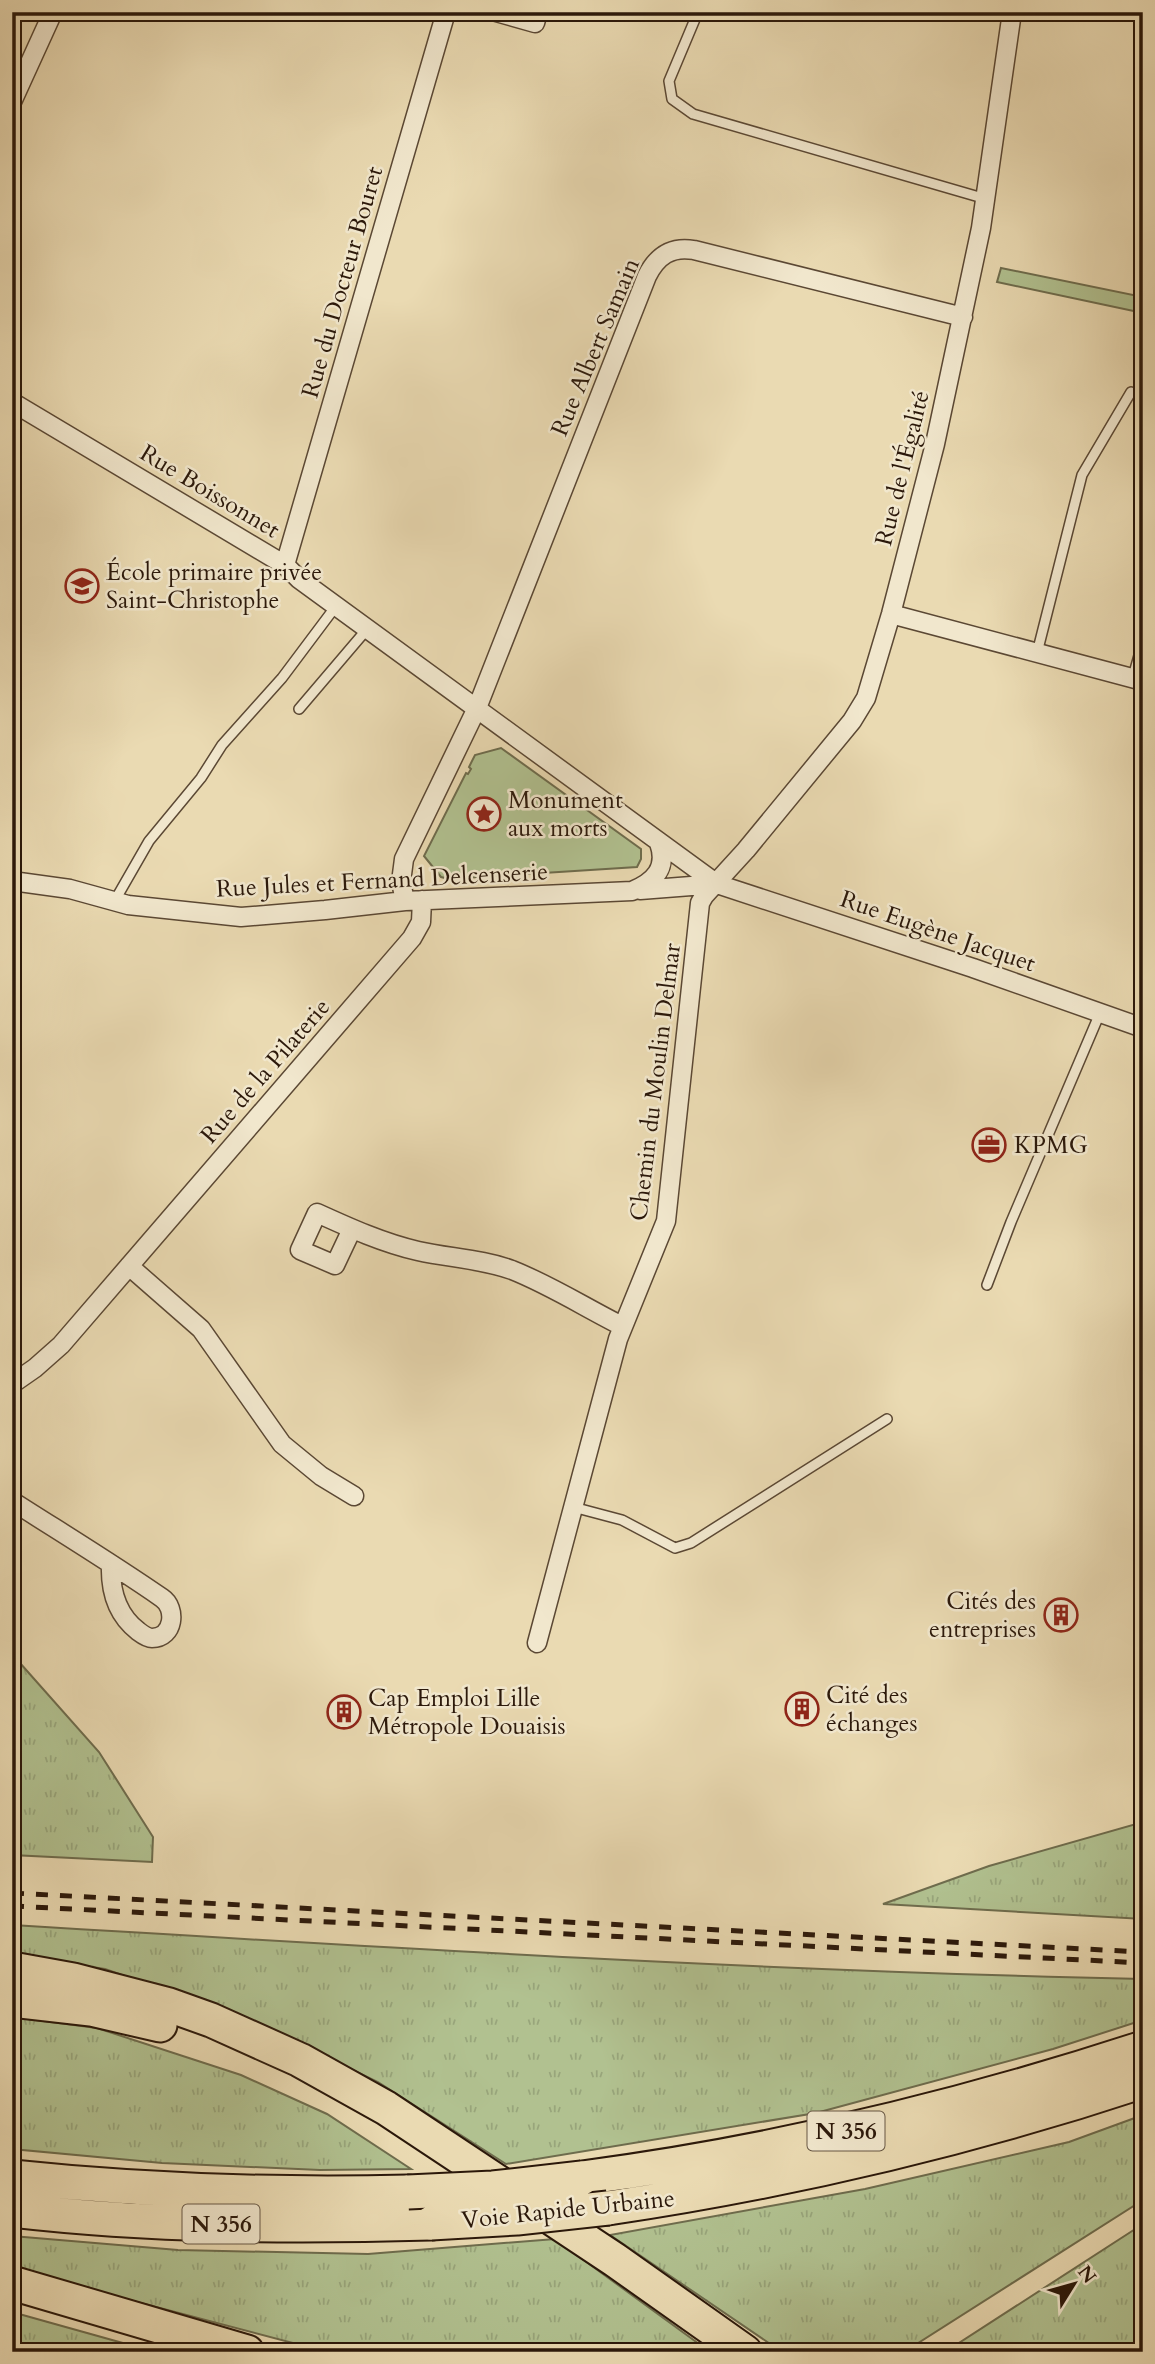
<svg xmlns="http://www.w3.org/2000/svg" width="1155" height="2364" font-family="Cardo,serif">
<defs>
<pattern id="grass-tufts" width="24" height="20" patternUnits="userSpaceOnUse" patternTransform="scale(1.75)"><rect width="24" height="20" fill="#b1c190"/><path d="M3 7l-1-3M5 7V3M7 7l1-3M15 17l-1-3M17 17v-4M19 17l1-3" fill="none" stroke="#98a57b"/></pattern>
</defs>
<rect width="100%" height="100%" fill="#eadab2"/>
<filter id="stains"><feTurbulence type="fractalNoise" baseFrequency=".00286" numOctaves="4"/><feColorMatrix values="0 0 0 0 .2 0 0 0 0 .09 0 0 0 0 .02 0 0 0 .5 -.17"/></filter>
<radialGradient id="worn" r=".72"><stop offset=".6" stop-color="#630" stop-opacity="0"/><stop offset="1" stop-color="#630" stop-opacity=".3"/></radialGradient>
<path fill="url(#grass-tufts)" stroke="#6e6c4d" stroke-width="2" d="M12 1654 99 1752 153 1837 152 1862 12 1855Z
M1143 1822V1919L883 1904 989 1866Z
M12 1925C389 1948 765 1971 1143 1979V2020L1053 2049 816 2113 506 2164 378 2082 245 2018 105 1969 12 1955Z
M12 2017 97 2028 241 2075 327 2114 411 2169 320 2170 162 2163 12 2149Z
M1143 2115V2200L904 2352H782L610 2235 865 2189 1069 2142Z
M1143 2224V2352H945Z
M12 2236 178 2250 368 2254 555 2239 710 2352H327L12 2269Z
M12 2312 155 2352H12Z"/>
<path fill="#b1c190" stroke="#6e6c4d" stroke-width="2" d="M1001 268 1143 297V313L997 282Z
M501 748 641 849V859L637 867 449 879 441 877 424 856 466 773 468 774 471 769 469 767 475 755Z"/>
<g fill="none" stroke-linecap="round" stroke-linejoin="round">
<defs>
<path id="lane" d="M698 12 669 81 672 99 693 114 986 199
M1037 653 1082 475 1131 392
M299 709 368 628
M114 902 149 841 201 778 222 745 282 678 336 606
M1140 1222 1143 1216
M987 1285 1011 1222 1100 1013
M573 1507 622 1520 675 1548 691 1543 887 1419"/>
<path id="street" d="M496 12 535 23 538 12
M12 102 53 12
M12 402 285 565 299 579 717 884 973 968 1143 1028
M285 565 446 12
M891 614 1143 681
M1137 679 1143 658
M12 881 70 889 128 905 241 917 325 910 405 901 632 891C654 882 668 868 659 843
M640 890 717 884
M405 901 401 882 404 859 477 708 647 276C657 256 671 246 694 250L963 317
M352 1229 335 1265 300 1250 317 1213C350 1228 383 1243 418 1251 449 1258 482 1259 512 1270 550 1285 586 1308 622 1326
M129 1266 201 1329 282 1444 321 1476 354 1496
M12 1384 35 1368 61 1345 412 938 421 922 422 900
M12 1501C62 1533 113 1564 162 1598 177 1608 174 1638 152 1638 147 1638 142 1634 138 1631 116 1614 110 1590 111 1564
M537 1643 618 1339 666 1221 700 903 704 896 746 850 852 721 866 698 891 614 935 444 981 228 1012 12"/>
<path id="highway" d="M12 1969 73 1980 169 2005 211 2020 300 2060 386 2108 615 2260 745 2352
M12 2000 91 2009 160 2025
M12 2177C144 2191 276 2195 408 2192
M582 2178C773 2153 959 2108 1143 2048
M608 2208C790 2181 968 2139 1143 2081
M12 2210C151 2226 291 2227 431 2223
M12 2283 247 2352"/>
</defs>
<use href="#lane" stroke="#5b4834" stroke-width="12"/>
<use href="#street" stroke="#5b4834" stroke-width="21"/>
<use href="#highway" stroke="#2b180a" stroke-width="37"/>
<use href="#lane" stroke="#f1e7cd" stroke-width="9"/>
<use href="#street" stroke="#f1e7cd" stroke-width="18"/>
<use href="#highway" stroke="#eadab2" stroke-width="33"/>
<path stroke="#2b180a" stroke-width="5" stroke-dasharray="12 12" stroke-linecap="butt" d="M12 1893 1143 1952
M12 1906 1143 1963"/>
<defs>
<path id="highway-bridge" d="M408 2192 493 2188 582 2178
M431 2223 517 2218 608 2208"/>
</defs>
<use href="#highway-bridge" stroke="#2b180a" stroke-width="37" stroke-linecap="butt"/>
<use href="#highway-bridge" stroke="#eadab2" stroke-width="33"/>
</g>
<defs>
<symbol id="school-ring" viewBox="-11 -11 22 22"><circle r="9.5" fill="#f1e7cd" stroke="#8f2418" stroke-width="1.5"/><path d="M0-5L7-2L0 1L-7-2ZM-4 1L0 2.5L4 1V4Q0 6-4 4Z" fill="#8f2418"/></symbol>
<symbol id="sight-ring" viewBox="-11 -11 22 22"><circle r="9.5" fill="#f1e7cd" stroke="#8f2418" stroke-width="1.5"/><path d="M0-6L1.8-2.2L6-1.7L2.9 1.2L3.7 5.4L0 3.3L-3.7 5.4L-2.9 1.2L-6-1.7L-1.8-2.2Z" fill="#8f2418"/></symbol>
<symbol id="office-ring" viewBox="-11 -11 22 22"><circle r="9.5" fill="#f1e7cd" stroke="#8f2418" stroke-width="1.5"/><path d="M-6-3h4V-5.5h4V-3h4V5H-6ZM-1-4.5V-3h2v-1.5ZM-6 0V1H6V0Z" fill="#8f2418"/></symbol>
<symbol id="building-ring" viewBox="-11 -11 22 22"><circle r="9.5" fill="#f1e7cd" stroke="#8f2418" stroke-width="1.5"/><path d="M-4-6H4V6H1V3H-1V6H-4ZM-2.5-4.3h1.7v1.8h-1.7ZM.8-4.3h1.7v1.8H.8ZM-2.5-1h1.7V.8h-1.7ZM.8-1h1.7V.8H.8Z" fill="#8f2418"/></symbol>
</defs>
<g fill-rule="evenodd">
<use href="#school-ring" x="63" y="567" width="38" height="38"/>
<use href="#sight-ring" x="465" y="795" width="38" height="38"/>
<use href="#office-ring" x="970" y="1126" width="38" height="38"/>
<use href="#building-ring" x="1042" y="1596" width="38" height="38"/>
<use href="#building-ring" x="783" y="1690" width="38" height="38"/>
<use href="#building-ring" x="325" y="1693" width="38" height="38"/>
</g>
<g text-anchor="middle" stroke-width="5" stroke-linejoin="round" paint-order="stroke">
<g fill="#f1e7cd" stroke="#665644" stroke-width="2">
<rect x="807.5" y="2111.5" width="77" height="39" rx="5"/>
<rect x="182.5" y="2204.5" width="77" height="39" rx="5"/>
</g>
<g font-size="23" font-weight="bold" fill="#2b180a">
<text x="846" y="2139">N 356</text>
<text x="221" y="2232">N 356</text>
</g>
<g font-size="24" fill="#2b180a" stroke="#f1e7cd">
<text transform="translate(342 282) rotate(-74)" y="8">Rue du Docteur Bouret</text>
<text transform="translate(595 347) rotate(-67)" y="8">Rue Albert Samain</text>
<text transform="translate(902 468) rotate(-76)" y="8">Rue de l'Égalité</text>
<text transform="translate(210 491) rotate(31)" y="8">Rue Boissonnet</text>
<text transform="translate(382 880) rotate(-3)" y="8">Rue Jules et Fernand Delcenserie</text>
<text transform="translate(938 931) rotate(19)" y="8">Rue Eugène Jacquet</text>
<text transform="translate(265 1071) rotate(-49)" y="8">Rue de la Pilaterie</text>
<text transform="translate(655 1082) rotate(-83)" y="8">Chemin du Moulin Delmar</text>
<text transform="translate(568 2209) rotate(-6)" y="8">Voie Rapide Urbaine</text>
</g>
<g font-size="24" fill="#2b180a" stroke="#f1e7cd" text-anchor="start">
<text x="106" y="580">École primaire privée<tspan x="106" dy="28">Saint-Christophe</tspan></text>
<text x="508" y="808">Monument<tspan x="508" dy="28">aux morts</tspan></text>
<text x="1014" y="1153">KPMG</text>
<text x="1036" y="1609" text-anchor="end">Cités des<tspan x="1036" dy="28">entreprises</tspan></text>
<text x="826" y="1703">Cité des<tspan x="826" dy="28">échanges</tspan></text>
<text x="368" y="1706">Cap Emploi Lille<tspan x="368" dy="28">Métropole Douaisis</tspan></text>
</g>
</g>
<rect width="1155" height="2364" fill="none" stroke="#eadab2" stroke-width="42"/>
<rect x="14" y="14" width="1127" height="2336" fill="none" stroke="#2b180a" stroke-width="3.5"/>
<rect x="21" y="21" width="1113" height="2322" fill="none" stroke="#2b180a" stroke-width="2"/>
<g transform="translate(1074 2284) rotate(53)" stroke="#f1e7cd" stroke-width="5" paint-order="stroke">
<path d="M0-5L12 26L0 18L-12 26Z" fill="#2b180a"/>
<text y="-10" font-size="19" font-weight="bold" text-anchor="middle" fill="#2b180a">N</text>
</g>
<rect width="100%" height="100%" filter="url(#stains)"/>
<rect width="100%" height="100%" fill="url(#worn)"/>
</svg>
